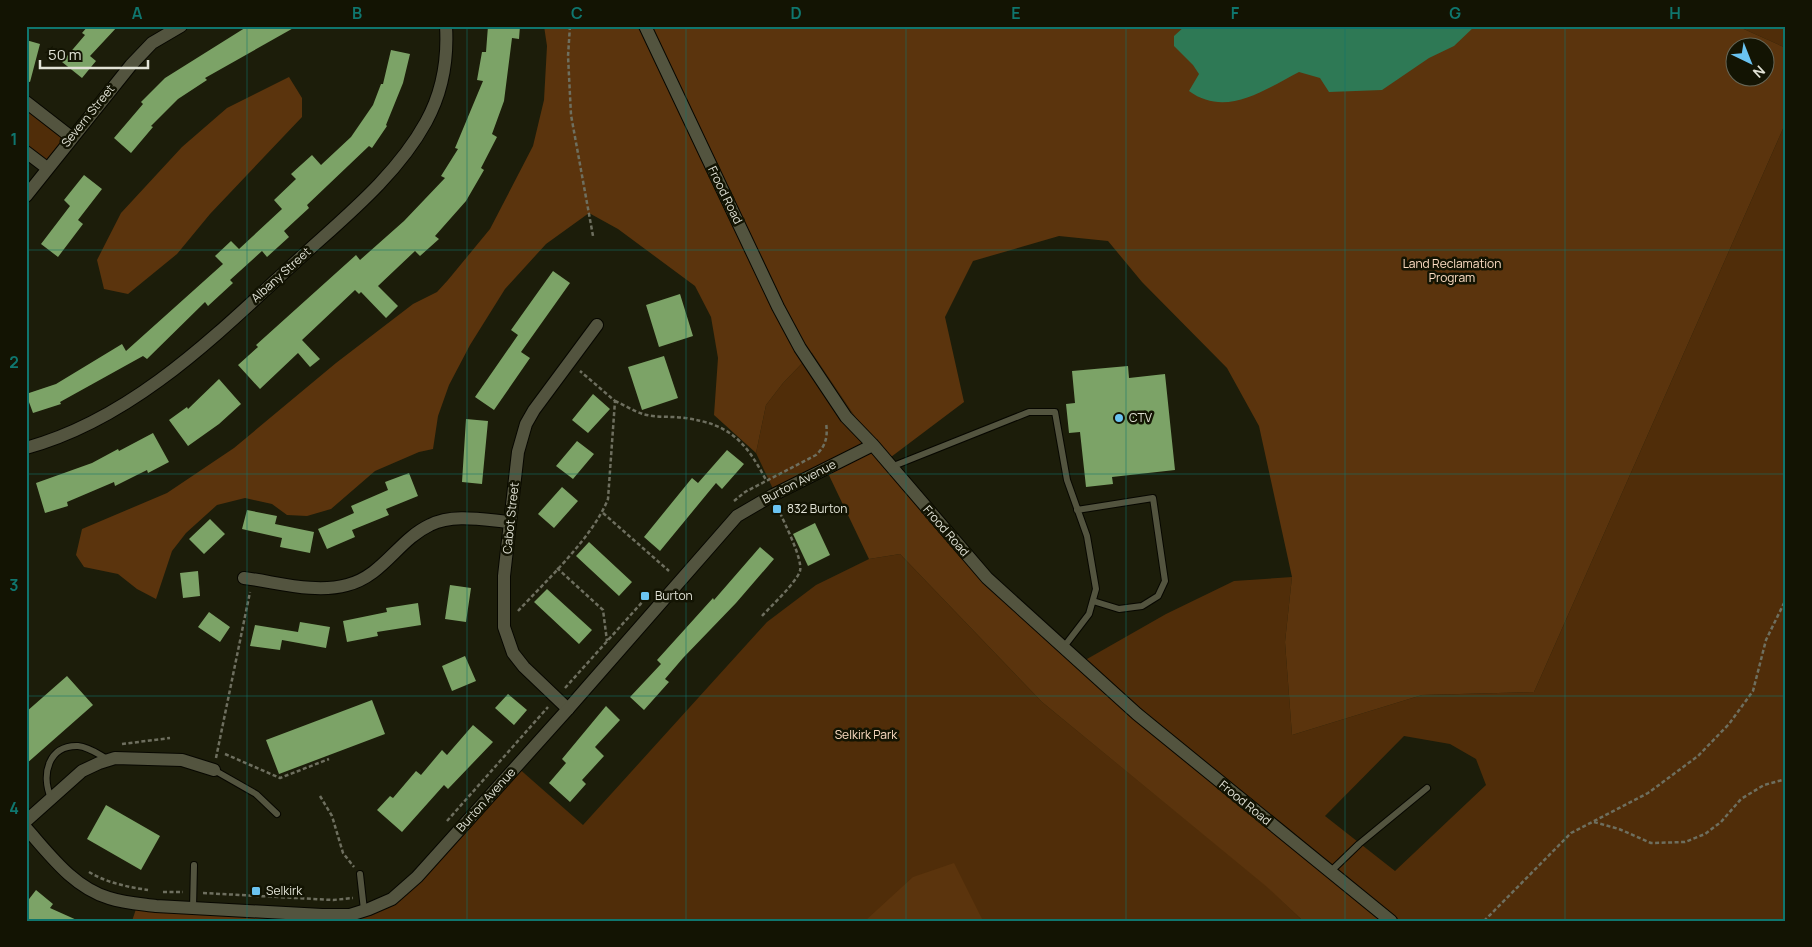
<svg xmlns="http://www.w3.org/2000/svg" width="1812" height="947" font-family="Manrope,sans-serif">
<rect width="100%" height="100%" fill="#1c1d0a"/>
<path fill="#502d09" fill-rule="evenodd" d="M1737 26H1786V48Z
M26 103 68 137 46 166 26 150Z
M1786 122V921H1392L1080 663 1166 614 1234 581 1292 577 1285 642 1292 735 1422 695 1534 692ZM1404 736 1450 744 1476 759 1486 785 1395 871 1325 816Z
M812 353 873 443 775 493 756 453 766 405 783 383Z
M900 554 1042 702 1268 887 1303 921H279V911L350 913 392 898 516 766 583 825 767 622 816 585 869 559Z"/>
<path fill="#5b340d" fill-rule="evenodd" d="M544 26H1737L1786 48V122L1534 692 1422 695 1292 735 1285 642 1292 577 1259 426 1227 368 1142 282 1108 241 1059 236 973 261 945 317 964 402 887 460 1040 627 1392 921H1303L1267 887 1042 702 900 554 869 559 825 467 873 443 812 353 783 383 766 405 756 453 714 415 718 358 711 317 695 286 618 229 589 213 546 244 505 289 470 345 449 385 438 416 433 449 419 452 375 471 331 509 307 516 287 515 272 504 245 498 217 505 186 533 172 551 156 599 137 589 118 574 84 567 76 555 82 529 167 493 234 448 336 363 413 304 437 292 448 280 490 229 533 146 544 100 547 46ZM1734 48H1764V78H1734Z
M289 77 302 98V117L210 214 177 254 128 294 104 289 97 260 121 213 182 147 227 108Z
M954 863 983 921H865L913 877Z
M138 903 279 911V921H132Z"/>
<path fill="#2e7955" d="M1185 26H1475L1454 46 1429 58 1382 90 1329 92 1320 78 1299 72C1264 90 1226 118 1189 91L1199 74 1193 65 1174 46V36Z"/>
<path fill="#7ca367" d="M88 26H118L90 56 96 61 82 78 62 62 85 35 82 33Z
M248 26H297L205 78 207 80 178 99 151 126 153 127 131 153 114 138 143 104 141 102 165 78Z
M488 26H520L519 39 512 38 504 101 492 134 497 137 481 168 484 170 466 201 435 236 439 239 420 256 415 251 378 286 398 306 386 318 361 292 359 294 355 290 302 340 320 359 310 367 298 353 260 389 238 365 258 347 256 345 356 255 360 260 404 221 445 178 441 176 458 149 455 148 483 81 477 80 482 52H486Z
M26 40 40 44 30 82 26 81Z
M391 50 410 54 403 83 386 125 387 126 372 148 369 146 307 205 309 208 284 231 289 237 267 257 262 251 230 280 233 283 208 306 205 302 147 359 143 356 60 402 61 404 33 413 26 394 56 384 122 344 126 351 223 264 215 256 231 241 239 249 282 209 274 200 296 179 291 174 312 155 321 165 351 137 373 105 381 84H383Z
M84 175 102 189 78 220 83 224 58 257 41 244 70 206 64 200Z
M553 271 570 283 521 352 530 358 494 410 475 397 518 335 511 330Z
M680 294 693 336 659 347 646 305Z
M664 356 678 398 642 410 628 367Z
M1128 366 1129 378 1165 374 1175 470 1112 477 1113 484 1086 487 1080 432 1069 433 1066 404 1075 403 1072 371Z
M219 379 241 404 219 424 188 446 169 420 187 407 188 409Z
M593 394 610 409 588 433 572 420Z
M466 419 488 421 482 484 462 482Z
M153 433 169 462 148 473 147 470 115 486 114 482 67 502 68 506 45 513 36 483 92 463 118 449 119 451Z
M577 441 594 454 573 479 556 466Z
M727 450 744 464 722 489 716 483 660 551 644 537 692 478 698 483Z
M409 473 418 496 386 509 389 515 352 530 355 537 327 549 318 529 354 513 351 506 388 490 385 482Z
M562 487 578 501 554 528 538 514Z
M247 510 277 516 275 524 314 532 310 553 280 547 282 538 242 529Z
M210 519 225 534 204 554 189 539Z
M815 523 830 555 808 566 793 534Z
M589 542 632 582 619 596 576 556Z
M760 547 774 559 736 603 683 658 665 679 669 682 644 710 630 697 661 664 657 660 713 598 714 600Z
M198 571 200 596 183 598 180 573Z
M450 585 471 588 466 622 445 619Z
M547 589 592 630 579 644 534 602Z
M418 603 421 625 377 632 378 636 347 642 343 621 387 612 386 608Z
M209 612 230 627 220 642 198 627Z
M300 622 330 627 326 648 282 640 280 650 250 646 255 625 298 632Z
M465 656 476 681 452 691 442 666Z
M67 676 93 705 26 764V712Z
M508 694 527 710 514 725 495 708Z
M372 700 385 734 279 774 266 740Z
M606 706 620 720 595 747 604 756 582 780 586 784 570 802 549 783 566 763 562 759Z
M473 725 493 742 448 789 444 785 402 832 377 810 390 796 393 798 416 771 421 775 442 750 447 755Z
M106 805 160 836 141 870 87 839Z
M36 890 53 904 50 908 79 921H26V903Z"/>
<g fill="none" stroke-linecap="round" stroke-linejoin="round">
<defs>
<path id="service" d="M891 467 1029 412H1055L1067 480 1087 536 1096 589 1089 614 1063 648
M1077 510 1153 498 1165 581 1158 596 1142 606 1119 609 1093 601
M214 770 256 794 277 814
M51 798C41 775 48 745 78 746 89 747 98 754 107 759
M1330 872 1359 844 1427 788
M360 874 364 910
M193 908 194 865"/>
<path id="minor" d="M26 102 71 137
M26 152 47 168
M26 196 131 65 152 43 181 26
M26 448C136 418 220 331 301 257 346 216 397 175 426 122 442 93 448 59 446 26
M244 578C277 582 315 594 347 585 383 576 398 540 430 525 453 513 485 520 510 522
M568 709 524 667 513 653 504 627V576L518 452 526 424 534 410 597 325
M26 821 82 771 99 763 115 758 182 760 214 770"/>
<path id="tertiary" d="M645 26 778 307 800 348 846 417 873 445 987 578 1137 714 1391 921
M26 828C50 855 73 887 109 898 124 903 141 904 156 906L322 915H350L369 909 392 899 417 877 568 709 737 516 773 495 873 445"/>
</defs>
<use href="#service" stroke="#070700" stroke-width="8"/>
<use href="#minor" stroke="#070700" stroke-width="14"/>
<use href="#tertiary" stroke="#070700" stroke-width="14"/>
<path stroke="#6e6f5f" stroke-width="2.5" stroke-dasharray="4 2.5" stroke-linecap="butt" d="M570 26 568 56 571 115 593 236
M615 401C624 405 634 411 643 414 656 418 672 416 685 418 730 424 746 442 766 480
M734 501 745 492 816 455C826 446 828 436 826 423
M603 513 669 571
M557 568 603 610 607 641
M518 611C546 581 593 537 608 499L615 401 580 371
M762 616C772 605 796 583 800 571 803 558 783 521 778 508
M565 688 645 599
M122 744 170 738
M225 754 280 778 329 759
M216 758 250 592
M320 796 332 816 343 853 354 867
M447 821 548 707
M1594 822 1619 829 1651 843 1685 842 1705 834 1721 822 1741 799 1764 785 1786 779
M89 872C107 883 128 887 148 890
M163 892H183
M203 893 333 900 353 898
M1484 921 1571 833 1648 793 1698 756 1729 724 1753 691 1766 640 1786 599"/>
<use href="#service" stroke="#53543f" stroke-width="6"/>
<use href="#minor" stroke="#53543f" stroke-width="12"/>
<use href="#tertiary" stroke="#53543f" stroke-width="12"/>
</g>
<path fill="none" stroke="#0f766e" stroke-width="1" stroke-opacity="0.55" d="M247 26V921M467 26V921M686 26V921M906 26V921M1126 26V921M1345 26V921M1565 26V921M26 250H1786M26 474H1786M26 696H1786"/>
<g fill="#6ac3f1" stroke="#131403" stroke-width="2">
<circle cx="1119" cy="418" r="5"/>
<rect x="772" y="504" width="10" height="10" rx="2.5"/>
<rect x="640" y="591" width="10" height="10" rx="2.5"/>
<rect x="251" y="886" width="10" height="10" rx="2.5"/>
</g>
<g text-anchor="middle" stroke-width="5" stroke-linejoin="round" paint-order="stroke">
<g font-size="12" fill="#e1e2d6" stroke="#131403">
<text transform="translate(88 116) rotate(-51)" y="4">Severn Street</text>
<text transform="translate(725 195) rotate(64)" y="4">Frood Road</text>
<text transform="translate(281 275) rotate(-42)" y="4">Albany Street</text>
<text transform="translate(799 482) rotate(-27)" y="4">Burton Avenue</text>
<text transform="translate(511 518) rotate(-84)" y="4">Cabot Street</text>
<text transform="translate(946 531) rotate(49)" y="4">Frood Road</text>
<text transform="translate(486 800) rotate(-48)" y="4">Burton Avenue</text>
<text transform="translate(1245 803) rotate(39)" y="4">Frood Road</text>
</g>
<g font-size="12" fill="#fdddc3" stroke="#131403">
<text x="1452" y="268">Land Reclamation<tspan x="1452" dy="14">Program</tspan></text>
<text x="866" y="739">Selkirk Park</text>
</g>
<g font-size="12" fill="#e1e2d6" stroke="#131403" text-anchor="start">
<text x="1129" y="422">CTV</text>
<text x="787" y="513">832 Burton</text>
<text x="655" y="600">Burton</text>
<text x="266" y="895">Selkirk</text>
</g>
</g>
<rect width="1812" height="947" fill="none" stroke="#131403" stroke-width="55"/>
<g transform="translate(1750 62) rotate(137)"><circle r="24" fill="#131403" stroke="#656657"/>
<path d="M0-4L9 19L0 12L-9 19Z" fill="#6ac3f1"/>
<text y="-8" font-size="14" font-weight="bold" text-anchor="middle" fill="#e1e2d6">N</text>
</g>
<path d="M40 60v8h108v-8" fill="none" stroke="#e1e2d6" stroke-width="2.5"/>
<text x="48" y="60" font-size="15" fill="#e1e2d6" stroke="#131403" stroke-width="4" paint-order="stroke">50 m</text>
<rect x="28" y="28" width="1756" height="892" fill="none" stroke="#0f766e" stroke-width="2"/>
<g font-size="16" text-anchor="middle" font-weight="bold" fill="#0f766e">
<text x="137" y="19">A</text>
<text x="357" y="19">B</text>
<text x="577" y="19">C</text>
<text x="796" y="19">D</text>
<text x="1016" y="19">E</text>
<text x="1235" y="19">F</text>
<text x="1455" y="19">G</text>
<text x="1675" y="19">H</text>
<text x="14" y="145">1</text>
<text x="14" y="368">2</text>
<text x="14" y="591">3</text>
<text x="14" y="814">4</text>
</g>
</svg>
